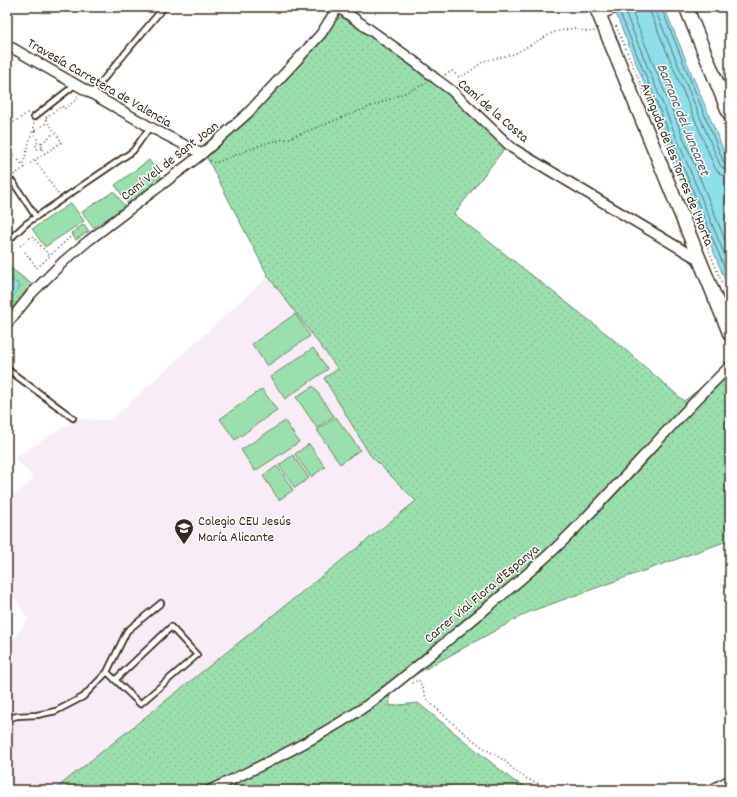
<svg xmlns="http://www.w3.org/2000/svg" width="737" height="797" font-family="Dekko,sans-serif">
<defs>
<pattern id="grass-dots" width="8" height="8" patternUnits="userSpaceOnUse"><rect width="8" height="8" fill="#9ae0ad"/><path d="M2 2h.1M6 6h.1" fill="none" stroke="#86c094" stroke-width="1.8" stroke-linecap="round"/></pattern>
</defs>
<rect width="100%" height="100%" fill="#fff"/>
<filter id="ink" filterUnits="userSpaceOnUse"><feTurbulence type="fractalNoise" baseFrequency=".025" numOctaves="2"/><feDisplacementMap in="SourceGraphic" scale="8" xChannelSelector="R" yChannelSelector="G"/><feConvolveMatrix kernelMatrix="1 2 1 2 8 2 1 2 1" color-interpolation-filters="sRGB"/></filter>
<g filter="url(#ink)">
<path fill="#f9ecf6" d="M268 276 338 369 325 378 370 455 416 501 54 790H7V648L28 619 7 587V502L34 478 14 458 77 419 111 420Z"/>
<path fill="url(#grass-dots)" stroke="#6a8566" d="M336 18H347L436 79 508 144 454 214 613 339 684 401 730 365V540L529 612 389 689 390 706 418 703 514 781 534 790H54L416 501 370 455 324 378 338 369 268 276 205 154Z
M84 224 89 231 76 240 71 233Z
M7 265 34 286 7 317Z"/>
<path fill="#9ae0ad" stroke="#6a8566" d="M149 160 162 178 128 204 115 185Z
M114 191 125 207 93 228 82 212Z
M71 203 84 221 45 247 32 229Z
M295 314 310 336 267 366 252 344Z
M313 348 328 369 285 399 270 377Z
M313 386 334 416 317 428 296 397Z
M262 389 277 410 235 440 220 419Z
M336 417 360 450 340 464 317 430Z
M285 421 299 442 255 471 241 450Z
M309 444 325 467 311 477 295 454Z
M293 455 309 478 295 488 279 465Z
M277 466 293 490 279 500 263 476Z"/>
<path fill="#8edeeb" stroke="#6d9699" d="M613 7H664L730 166V292Z
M10 279 20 286 7 306V284Z"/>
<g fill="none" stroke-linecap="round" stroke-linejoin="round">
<path stroke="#5c7270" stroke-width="1" d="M623 7 730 268
M630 7 730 252
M650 7 651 14 715 168 721 175 730 177
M656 7V12L720 165 724 169 730 171
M661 7 724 163 727 165 730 166
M619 11 730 281"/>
<defs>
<path id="service" d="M92 93 164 7
M34 117 71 88 74 83
M13 182 36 217
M7 243 15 234 27 223 133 151 150 127
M7 369 73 418
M107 672 140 704 197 655 171 627 115 680
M7 719 17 716 37 715 56 711 83 697 107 672 127 631 161 603"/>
<path id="minor" d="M338 7 415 62 436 79 451 90 512 148 701 261
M7 45 150 127 202 154
M7 324 32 293 64 261 88 241 202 154 248 113 321 34 338 7
M210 790C262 766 313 741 360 710 393 688 423 661 453 636 491 604 531 573 566 538 622 482 673 421 730 366
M711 790 730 780"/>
<path id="secondary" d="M596 7 730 334
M686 7 730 115
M599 13 613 7"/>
</defs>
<use href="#service" stroke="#3b2a1e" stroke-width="8"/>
<use href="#minor" stroke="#3b2a1e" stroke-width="12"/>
<use href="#secondary" stroke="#3b2a1e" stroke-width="16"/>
<path stroke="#3b2a1e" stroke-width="1.5" stroke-dasharray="1 3" stroke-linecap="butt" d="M623 9 629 7
M616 26 670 153 722 283
M445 75 452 71 459 77 468 73 484 61 514 54 554 32 575 28 588 32 595 31
M34 123V131L38 142
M723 124 730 141
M7 127 30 111
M42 143 54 133
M42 148 37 149 36 147V143L39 142 42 143V148L45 153
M7 149 23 165 32 132 48 122
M210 160 215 163 269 142 287 139 390 99 427 83
M14 175 35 160
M58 194 35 160 62 142 45 118 62 106 64 109 79 98 77 96
M20 246 32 236 50 256
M25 252 37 268 70 237
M412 683 419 680 427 700 464 733 484 748 505 761 512 768 527 779 554 790"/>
<use href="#service" stroke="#fff" stroke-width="4.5"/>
<use href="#minor" stroke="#fff" stroke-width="9"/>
<use href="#secondary" stroke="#fff" stroke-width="13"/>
</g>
</g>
<defs>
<symbol id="school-pin" viewBox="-11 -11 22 30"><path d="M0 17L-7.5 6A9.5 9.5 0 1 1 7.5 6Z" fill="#3b2a1e" stroke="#fff"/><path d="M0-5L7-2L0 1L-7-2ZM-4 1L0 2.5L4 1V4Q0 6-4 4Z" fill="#fff"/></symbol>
</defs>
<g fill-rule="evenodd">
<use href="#school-pin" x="173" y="517" width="22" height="30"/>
</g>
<g text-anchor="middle" stroke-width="3" stroke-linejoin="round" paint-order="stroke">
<g font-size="14" fill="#3b2a1e" stroke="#fff">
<text transform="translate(100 82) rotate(30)" y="5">Travesía Carretera de Valencia</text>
<text transform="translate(494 110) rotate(41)" y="5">Camí de la Costa</text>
<text transform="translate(169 160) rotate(-38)" y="5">Camí Vell de Sant Joan</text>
<text transform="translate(678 164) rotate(68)" y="5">Avinguda de les Torres de l'Horta</text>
<text transform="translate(481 593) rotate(-40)" y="5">Carrer Vial Flora d'Espanya</text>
</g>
<g font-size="14" fill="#3b2a1e" stroke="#fff" text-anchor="start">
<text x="198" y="525">Colegio CEU Jesús<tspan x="198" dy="16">María Alicante</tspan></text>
</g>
<g font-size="15" font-style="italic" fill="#54605c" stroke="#fff">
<text transform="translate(684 119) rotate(68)" y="5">Barranc del Juncaret</text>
</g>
</g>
<rect width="737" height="797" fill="none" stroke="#fff" stroke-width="24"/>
<rect x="12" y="12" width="713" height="773" fill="none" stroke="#3b2a1e" stroke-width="1.5" filter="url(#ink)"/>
</svg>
